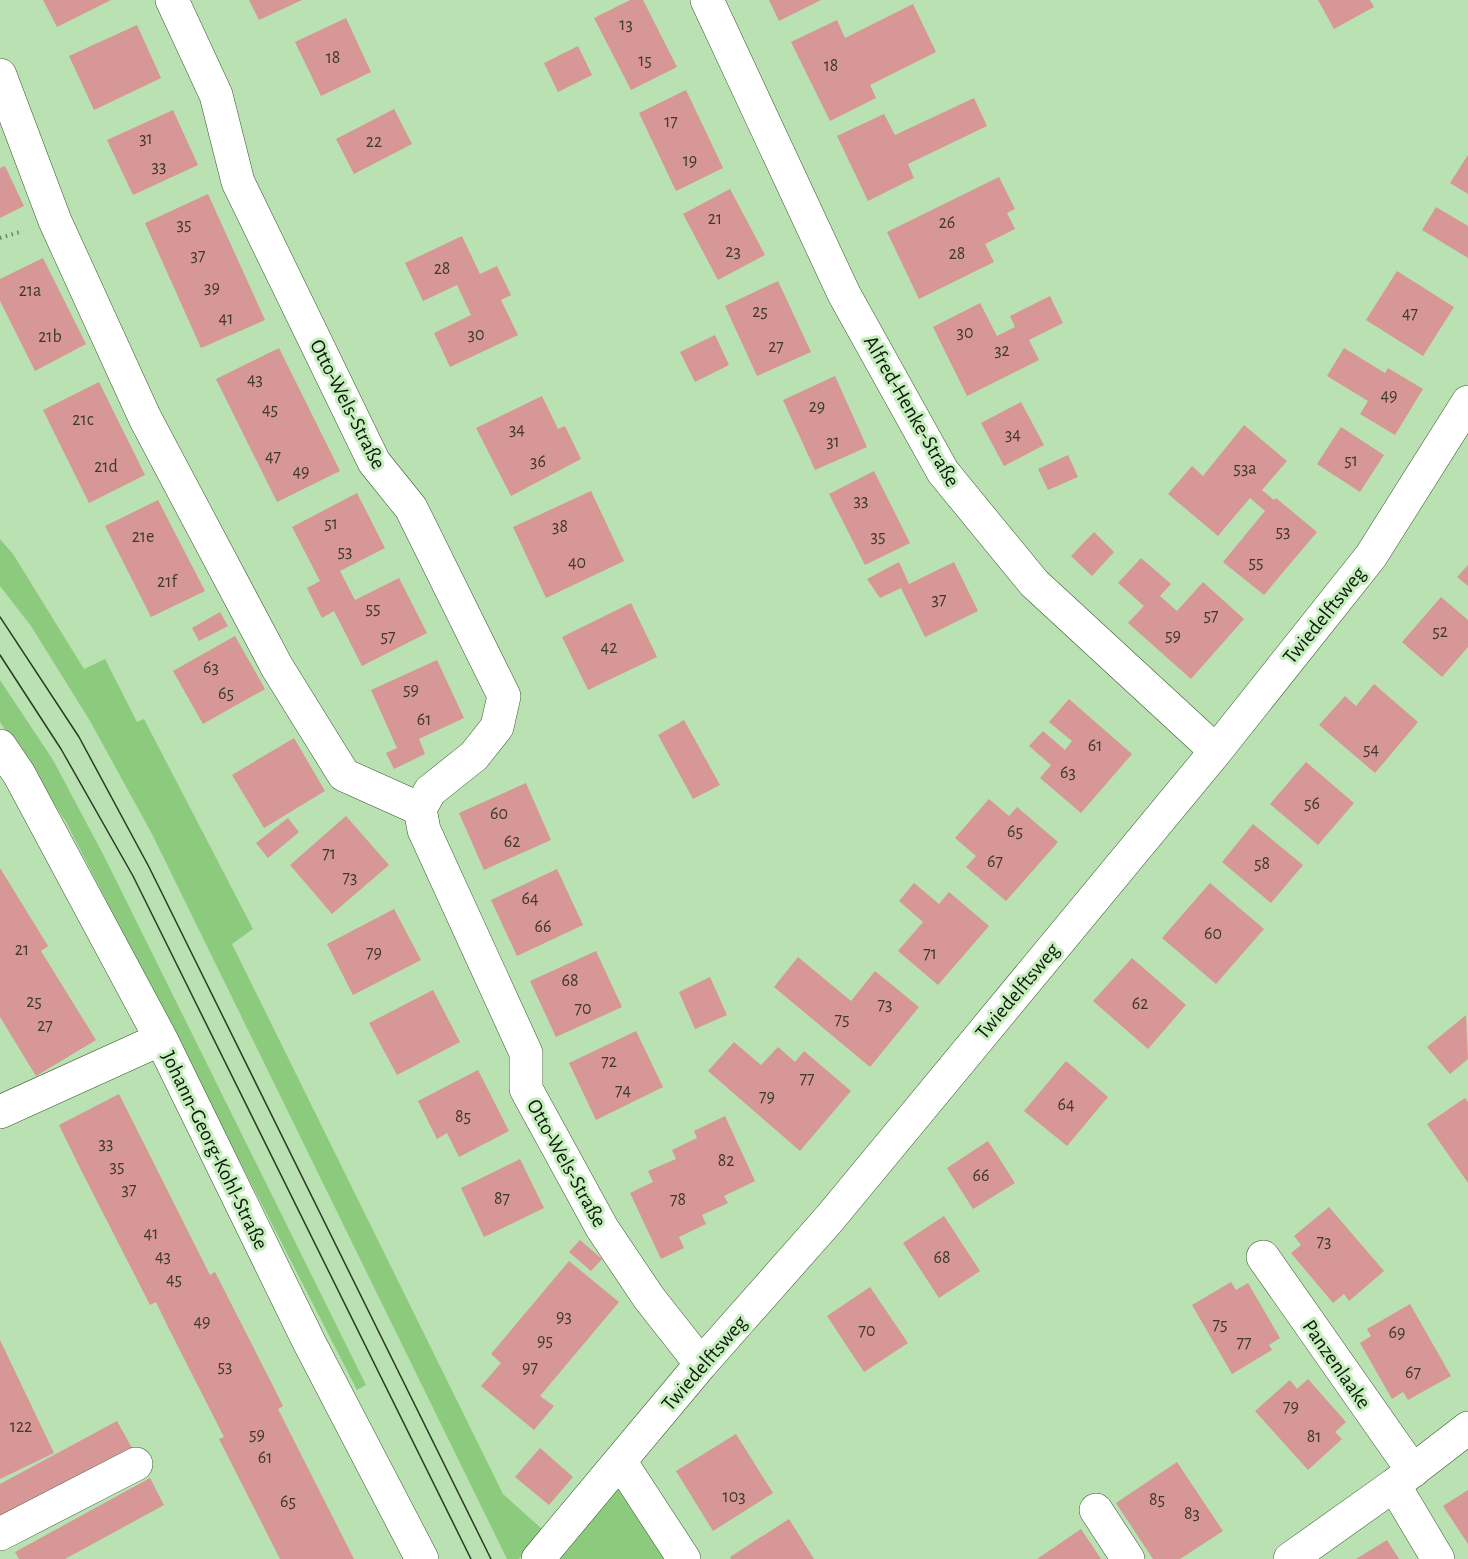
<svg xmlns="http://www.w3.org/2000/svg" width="1468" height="1559" font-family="'Alegreya Sans',sans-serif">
<rect width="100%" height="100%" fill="#bae1b1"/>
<path fill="#8ccb7d" d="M0 539 13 554 84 669 105 659 137 722 144 719 253 929 232 944 503 1494 543 1530 519 1559H507L152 834 90 721 31 626 0 586Z
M0 680 53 760 104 856 366 1385 357 1390 66 822 0 722Z
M621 1480 669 1559H554Z"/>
<path fill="#d69796" d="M43 0H111L57 27Z
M249 0H302L259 20Z
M630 0H643L677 67 631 90 594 18Z
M769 0H821L779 21Z
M1318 0H1370L1374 7 1334 29Z
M913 4 936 52 870 85 876 98 830 121 791 42 837 20 845 38Z
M346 18 371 72 321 96 295 42Z
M137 25 161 78 94 110 69 56Z
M578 46 592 75 558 92 544 63Z
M686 90 723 168 676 191 639 113Z
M974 98 987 126 908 164 914 178 868 201 837 136 884 114 895 135Z
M394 109 412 144 354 174 336 139Z
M173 110 198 165 133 195 107 140Z
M1468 155V194L1450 183Z
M5 166 24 206 0 218V168Z
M999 177 1015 209 1007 213 1015 229 985 244 994 262 919 299 887 232Z
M730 189 765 255 718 280 683 214Z
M208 194 265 320 201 348 145 223Z
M1436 207 1468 226V258L1422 230Z
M462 236 480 274 497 266 511 295 501 300 518 335 450 367 434 333 471 315 457 285 423 301 405 263Z
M43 258 86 344 35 371 0 301V279Z
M1397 271 1454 307 1423 356 1366 320Z
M778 281 811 352 757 376 725 306Z
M1050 296 1063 323 1029 340 1039 360 967 396 933 327 980 303 997 336 1015 327 1010 316Z
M715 335 729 365 695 382 680 352Z
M279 348 340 471 277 502 216 379Z
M1344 348 1385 373 1388 368 1423 389 1395 435 1360 414 1368 401 1327 376Z
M835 376 867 447 815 470 783 400Z
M99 382 145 475 89 503 43 410Z
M542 396 558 429 565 426 581 459 511 496 476 428Z
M1021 402 1044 445 1004 466 981 423Z
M1244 425 1287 461 1262 490 1274 500 1276 498 1317 532 1264 595 1223 562 1265 511 1250 498 1218 536 1168 494 1192 466 1203 476Z
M1341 427 1384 455 1360 492 1317 464Z
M1068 455 1078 477 1048 490 1038 469Z
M874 471 910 543 865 565 829 494Z
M591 491 624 561 546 598 513 527Z
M357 493 385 548 340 571 355 600 399 578 427 633 362 666 334 611 322 618 307 588 320 581 292 527Z
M158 500 205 591 151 617 105 526Z
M1094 532 1114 552 1092 576 1071 556Z
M1141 558 1171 584 1160 596 1177 611 1203 582 1244 619 1191 679 1128 623 1144 606 1118 583Z
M899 562 909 584 954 562 978 611 925 637 901 588 880 598 867 579Z
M1468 565V586L1457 577Z
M1441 597 1468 620V647L1442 677 1402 642Z
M631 603 657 657 588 690 562 637Z
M220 612 228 626 199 641 192 628Z
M235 636 265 689 203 724 173 671Z
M437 660 464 718 419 739 425 754 394 769 386 753 397 748 371 690Z
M1374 684 1418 722 1375 773 1319 725 1345 696 1356 706Z
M1069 699 1132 754 1081 813 1040 778 1051 765 1029 746 1043 731 1065 750 1072 741 1049 722Z
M684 720 720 785 693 799 658 735Z
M294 738 325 791 264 828 232 775Z
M1306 762 1354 803 1318 845 1270 804Z
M526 783 551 840 484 870 459 813Z
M989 799 1009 816 1017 807 1058 842 1006 901 966 867 976 856 955 838Z
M346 816 389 865 332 914 290 865Z
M288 818 299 832 268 858 256 843Z
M1253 824 1303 865 1271 903 1222 862Z
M0 868 48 946 41 951 96 1040 36 1076 0 1017Z
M557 869 583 925 517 956 491 900Z
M914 883 939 904 949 892 989 926 938 985 898 951 923 922 899 901Z
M1210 883 1264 929 1216 984 1162 938Z
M394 909 421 960 353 995 327 944Z
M596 951 622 1007 556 1037 530 981Z
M798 957 851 1001 875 971 919 1007 870 1067 774 987Z
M1132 958 1186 1005 1148 1049 1093 1001Z
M710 977 727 1015 695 1029 679 992Z
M433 990 460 1042 397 1075 369 1023Z
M1466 1015 1468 1059 1450 1074 1427 1047Z
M636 1031 663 1087 596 1120 569 1063Z
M734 1042 761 1065 778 1047 795 1062 804 1051 851 1091 800 1151 708 1071Z
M1066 1061 1108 1097 1067 1146 1024 1111Z
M478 1070 509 1131 459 1157 447 1133 437 1139 418 1101Z
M119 1094 210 1275 215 1272 272 1384 283 1406 278 1409 354 1559H280L219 1439 224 1437 167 1325 156 1302 150 1305 81 1170 59 1125Z
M1465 1098 1468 1102V1183L1427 1124Z
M725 1116 755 1181 724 1196 728 1203 702 1215 706 1224 679 1237 684 1248 661 1259 630 1193 653 1182 648 1171 676 1159 672 1150 697 1138 694 1131Z
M988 1141 1015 1183 973 1209 947 1168Z
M520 1159 544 1208 484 1237 461 1188Z
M1329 1207 1384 1271 1349 1301 1344 1294 1333 1303 1291 1253 1301 1245 1294 1236Z
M944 1216 980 1271 939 1298 903 1243Z
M580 1240 602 1259 591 1271 569 1252Z
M569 1261 619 1302 540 1396 554 1406 534 1430 481 1386 501 1363 491 1354Z
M1231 1282 1236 1290 1248 1283 1280 1338 1269 1345 1272 1350 1232 1374 1192 1305Z
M870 1287 908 1343 864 1372 827 1316Z
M1410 1304 1451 1376 1408 1400 1403 1392 1392 1399 1360 1343 1371 1336 1367 1329Z
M0 1340 54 1453 0 1479Z
M1308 1379 1346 1422 1335 1432 1342 1439 1308 1470 1255 1411 1290 1380 1297 1389Z
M117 1421 132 1448 0 1519V1484Z
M736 1434 773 1493 713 1531 676 1471Z
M540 1448 573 1477 549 1505 515 1477Z
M1177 1462 1223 1531 1180 1559H1153L1116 1503Z
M150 1478 164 1505 65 1559H19L15 1552Z
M1468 1490V1544L1443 1506Z
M789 1519 814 1559H731L730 1557Z
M1081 1529 1101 1559H1037Z
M1387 1540 1399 1559H1356Z"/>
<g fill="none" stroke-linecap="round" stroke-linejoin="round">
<defs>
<path id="minor" d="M172 0 216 95 238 182 374 462 411 508 504 696 497 727 474 756 430 791 420 809 424 830 526 1053V1089L602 1228 649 1298 701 1364
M707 0 844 294 943 472 1034 583 1216 751
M0 75 55 221 145 418 277 667 344 775 420 809
M0 746 19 774 161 1039 309 1342 422 1559
M0 1112 161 1039
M1263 1257 1413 1471
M620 1461 684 1559
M1394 1485 1438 1559
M1096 1510 1128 1559
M0 1534 136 1464
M538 1559 701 1364 830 1218 1216 751 1371 556 1468 402
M1290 1559 1394 1485 1468 1428"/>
</defs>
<use href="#minor" stroke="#37582f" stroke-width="34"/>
<path stroke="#6b8765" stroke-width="4" stroke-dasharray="1.5 4.5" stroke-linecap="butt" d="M0 238 23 231"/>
<use href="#minor" stroke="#fff" stroke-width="33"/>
<path stroke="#2a3d26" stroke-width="1.5" d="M0 617 79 737 149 867 491 1559
M0 655 61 749 133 876 471 1559"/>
</g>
<g text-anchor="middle" stroke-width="6" stroke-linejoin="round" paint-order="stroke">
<g font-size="18" fill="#3e392c">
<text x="626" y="30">13</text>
<text x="333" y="63">18</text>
<text x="645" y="66">15</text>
<text x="831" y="71">18</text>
<text x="671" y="127">17</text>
<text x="146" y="144">31</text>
<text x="374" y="147">22</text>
<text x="690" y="166">19</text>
<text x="159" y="172">33</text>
<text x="715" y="224">21</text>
<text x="947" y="228">26</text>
<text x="184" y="230">35</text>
<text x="733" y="257">23</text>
<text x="957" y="259">28</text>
<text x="198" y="261">37</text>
<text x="442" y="274">28</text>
<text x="212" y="293">39</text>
<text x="30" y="296">21a</text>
<text x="760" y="317">25</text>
<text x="1410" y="319">47</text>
<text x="226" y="324">41</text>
<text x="965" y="338">30</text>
<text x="476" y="340">30</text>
<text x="50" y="342">21b</text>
<text x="776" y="352">27</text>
<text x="1002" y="356">32</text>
<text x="255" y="385">43</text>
<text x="1389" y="401">49</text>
<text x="817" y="412">29</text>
<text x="270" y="415">45</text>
<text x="83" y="425">21c</text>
<text x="517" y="435">34</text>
<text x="1013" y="440">34</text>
<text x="833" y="447">31</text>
<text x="273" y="462">47</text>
<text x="1351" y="466">51</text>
<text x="538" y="467">36</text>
<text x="106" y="472">21d</text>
<text x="1245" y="474">53a</text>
<text x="301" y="477">49</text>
<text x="861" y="506">33</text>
<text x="331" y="529">51</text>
<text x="560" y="532">38</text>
<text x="1283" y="537">53</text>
<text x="143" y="542">21e</text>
<text x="878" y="542">35</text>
<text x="345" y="557">53</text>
<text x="577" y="568">40</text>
<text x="1256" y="568">55</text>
<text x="167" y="587">21f</text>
<text x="939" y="605">37</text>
<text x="373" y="614">55</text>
<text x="1211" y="621">57</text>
<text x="1440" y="637">52</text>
<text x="1173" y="641">59</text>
<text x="388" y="642">57</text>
<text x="609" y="653">42</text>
<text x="211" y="673">63</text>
<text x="411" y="695">59</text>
<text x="226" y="699">65</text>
<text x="424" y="725">61</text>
<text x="1095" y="751">61</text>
<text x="1371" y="755">54</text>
<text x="1068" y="778">63</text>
<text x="1312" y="809">56</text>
<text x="499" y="819">60</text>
<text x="1015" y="837">65</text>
<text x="512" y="847">62</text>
<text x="329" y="859">71</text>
<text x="995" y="867">67</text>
<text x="1262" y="869">58</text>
<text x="350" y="883">73</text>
<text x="530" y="904">64</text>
<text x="543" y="932">66</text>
<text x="1213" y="939">60</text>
<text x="22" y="955">21</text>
<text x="374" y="958">79</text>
<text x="930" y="959">71</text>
<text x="570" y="986">68</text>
<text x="34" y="1007">25</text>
<text x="1140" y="1009">62</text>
<text x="885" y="1010">73</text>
<text x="583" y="1014">70</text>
<text x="842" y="1025">75</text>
<text x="45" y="1031">27</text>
<text x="609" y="1067">72</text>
<text x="807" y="1084">77</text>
<text x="623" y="1096">74</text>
<text x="767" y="1102">79</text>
<text x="1066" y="1110">64</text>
<text x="463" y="1122">85</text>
<text x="106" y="1149">33</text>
<text x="726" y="1166">82</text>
<text x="117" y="1172">35</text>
<text x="981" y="1181">66</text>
<text x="129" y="1195">37</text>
<text x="502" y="1204">87</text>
<text x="678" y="1205">78</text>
<text x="151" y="1239">41</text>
<text x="1324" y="1247">73</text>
<text x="163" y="1262">43</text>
<text x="942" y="1263">68</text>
<text x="174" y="1285">45</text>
<text x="564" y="1322">93</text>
<text x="202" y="1327">49</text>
<text x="1220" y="1330">75</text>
<text x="867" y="1336">70</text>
<text x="1397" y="1338">69</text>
<text x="545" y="1346">95</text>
<text x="1244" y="1348">77</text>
<text x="225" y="1372">53</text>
<text x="530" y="1373">97</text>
<text x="1413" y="1378">67</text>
<text x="1291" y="1412">79</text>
<text x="21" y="1432">122</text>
<text x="257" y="1440">59</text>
<text x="1314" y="1442">81</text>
<text x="265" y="1463">61</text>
<text x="734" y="1502">103</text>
<text x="1157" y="1505">85</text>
<text x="288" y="1507">65</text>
<text x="1192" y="1519">83</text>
</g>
<g font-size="21" fill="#0c1a09" stroke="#c7eebe">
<text transform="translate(348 404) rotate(63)" y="7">Otto-Wels-Straße</text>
<text transform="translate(912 411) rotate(60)" y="7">Alfred-Henke-Straße</text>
<text transform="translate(1324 615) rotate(-51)" y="7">Twiedelftsweg</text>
<text transform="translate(1017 991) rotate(-50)" y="7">Twiedelftsweg</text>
<text transform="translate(215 1150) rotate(64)" y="7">Johann-Georg-Kohl-Straße</text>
<text transform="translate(567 1163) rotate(61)" y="7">Otto-Wels-Straße</text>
<text transform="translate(704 1363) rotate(-49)" y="7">Twiedelftsweg</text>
<text transform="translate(1337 1364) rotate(55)" y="7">Panzenlaake</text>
</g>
</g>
</svg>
